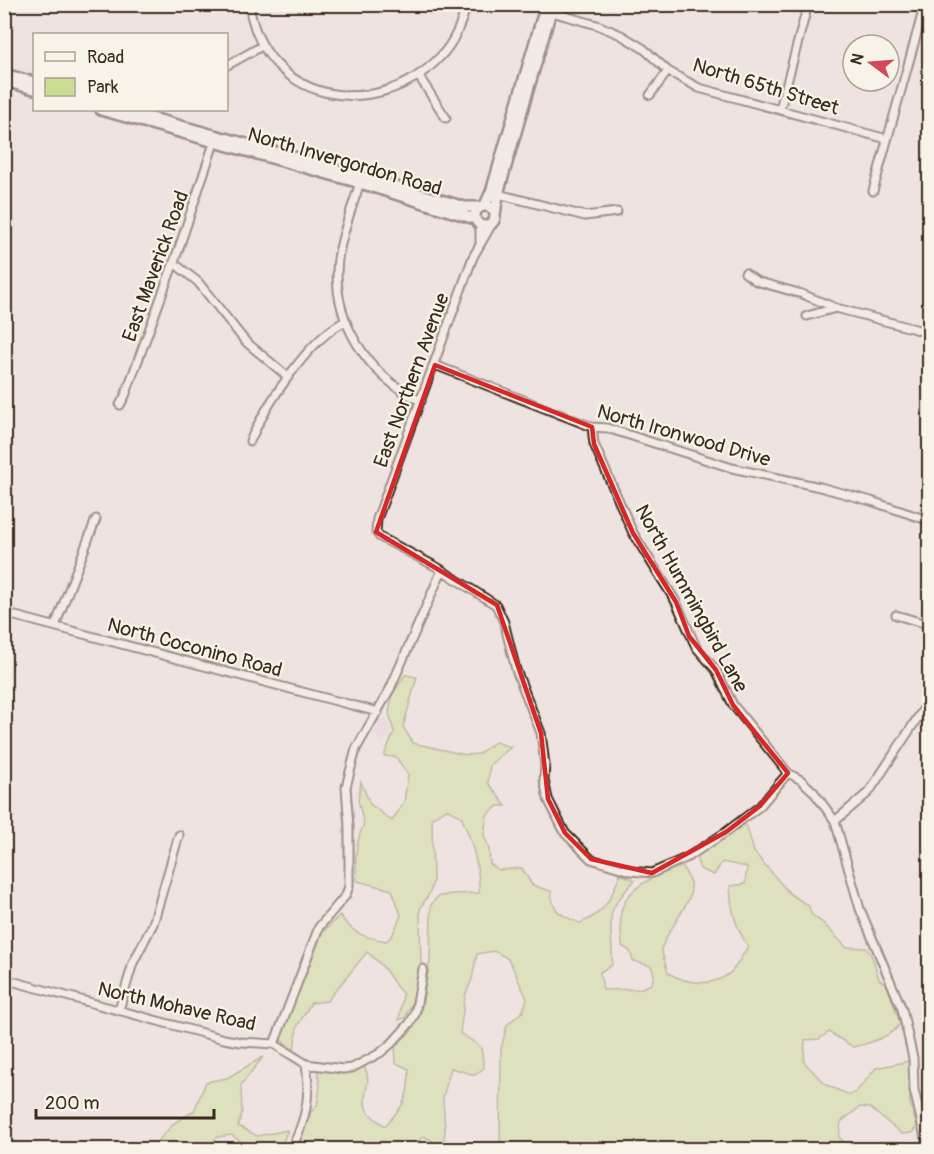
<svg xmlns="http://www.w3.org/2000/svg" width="934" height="1154" font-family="Pangolin,sans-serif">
<rect width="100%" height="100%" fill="#efe3e2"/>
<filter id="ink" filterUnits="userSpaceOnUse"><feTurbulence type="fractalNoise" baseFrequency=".0167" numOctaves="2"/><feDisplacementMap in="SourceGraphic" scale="12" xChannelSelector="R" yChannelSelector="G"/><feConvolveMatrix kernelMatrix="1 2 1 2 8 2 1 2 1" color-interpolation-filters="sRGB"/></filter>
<g filter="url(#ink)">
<path fill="#e6d0da" d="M378 717 385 719 391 725 389 734 383 743 373 734V725Z"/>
<path fill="#cbdd92" stroke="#838458" stroke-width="1.5" d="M405 675 417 677 403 727 413 743 466 755 478 754 495 742 511 747 490 765 488 783 506 806H498L487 815 484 836 489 848 490 864 499 870 522 868 532 885 551 891C553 913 560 915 580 923 605 914 612 897 620 874L635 880C628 888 619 897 614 907 607 921 614 948 612 965L600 972 603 990 639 989 652 984 654 974 651 966 633 961 630 951 622 946C622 935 619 922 621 912 627 884 660 875 682 866 699 893 689 899 675 923 669 931 665 940 661 949L668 973C687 984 715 988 732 971 738 965 743 954 748 946 735 927 731 909 730 886L745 884 747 867 722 862 714 875 700 869 696 857 743 824 747 827 754 852 790 894 809 906 811 914 823 923 846 947 867 948 873 959 879 979 887 985 900 1023C895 1036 867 1044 853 1047L829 1032 819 1039 805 1040 804 1062 826 1085 850 1095 856 1092 876 1068 909 1061 910 1104 917 1126 912 1133 902 1134 870 1108 860 1107 841 1122 839 1137 851 1149H500L501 1049 507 1025 523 1011 527 999 511 964 507 958 494 951 477 954 472 979 465 996 460 1033 481 1047 484 1068 475 1075 451 1068 443 1097 445 1131 443 1147 424 1136 410 1149H296L311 1112 317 1105 320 1086 317 1067 347 1073 364 1067C374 1081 360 1096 367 1110 370 1116 380 1122 385 1126 404 1105 409 1099 409 1069L396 1063 395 1045 410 1033 421 1012 430 960 431 905 437 897 451 894 479 893C480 868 471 839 461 816L446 809 432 818 433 881 430 892 420 909 421 969 412 1003 405 1018 399 1020 403 994C396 988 394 982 388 974 383 965 375 959 367 952L327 1001 311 1003 297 1027 294 1050 280 1039 322 933 340 915C353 935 365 937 386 941L392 936 401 915 392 890 357 881C355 861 355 842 364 824L358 800 361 782 370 804 392 821 404 802 408 775 396 757 384 756 394 732 389 713 392 695Z
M263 1057 241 1085 242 1113 238 1126 257 1136 288 1130 280 1149H252L231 1135 218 1137 203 1149H151L174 1123 194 1111 206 1082 227 1078Z"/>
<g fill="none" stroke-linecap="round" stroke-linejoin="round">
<defs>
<path id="street" d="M60 4H76
M249 4C263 102 376 124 440 57 454 43 461 24 467 4
M548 11 597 25 621 35 644 49 668 71 699 88 887 139
M226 66 262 46
M418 75 446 118
M650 95 668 71
M780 109 808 4
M361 179C353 206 342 232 338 259 331 319 367 376 421 401
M873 191 925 4
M494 193 585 216 617 212
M493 222 473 257 377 519 376 532 380 537 437 567 496 605 504 622 516 670 541 733 545 765 544 780 548 799 565 833 591 859 630 871 652 873 688 857 726 832 760 806 788 773
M480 224V242
M174 263 198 282 245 341 288 377
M745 273 756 281 802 294 836 308 930 333
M807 316 836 308
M435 365 592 427 607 428 732 468 820 487 871 501 930 521
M120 405 125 396 178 251 215 140
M592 427 594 444 633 533 676 602 696 647 716 670 733 705 788 773 801 780 813 791 835 821 860 909 902 1009 913 1058 914 1090 928 1150
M250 441C266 405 310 337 346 321
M4 613 378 712
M896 615 930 625
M55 626 96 519
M835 821 869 792 930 699
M4 979 224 1039 241 1042 274 1044 306 1064 343 1069 352 1068 380 1053 392 1043 410 1023 415 1014 423 969
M119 1010 133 963 153 924 179 835
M274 1044 319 927 346 895 349 886V827L346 787 356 749 390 689 442 570
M291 1150C306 1119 311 1097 306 1064"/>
<path id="secondary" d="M4 74 34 82
M4 81 34 89
M101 110 360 183 475 219
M123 110 294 157 465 207H479
M485 205 491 192 546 4
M475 216a10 10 0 1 1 20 0a10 10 0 1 1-20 0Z
M495 215 498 194 553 4"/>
</defs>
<use href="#street" stroke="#3b2a1e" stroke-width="11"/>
<use href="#secondary" stroke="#3b2a1e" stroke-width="14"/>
<use href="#street" stroke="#f7f3e8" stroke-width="7"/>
<use href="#secondary" stroke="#f7f3e8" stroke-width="9"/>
</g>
</g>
<path d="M0 0H934V1154H0ZM435 365 592 427 594 444 633 533 676 602 689 636 716 670 733 705 788 773 760 806 726 832 652 873 591 859 565 833 548 799 541 733 497 605 376 532Z" fill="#efe3e2" fill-opacity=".55" fill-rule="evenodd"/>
<path fill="none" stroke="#d62828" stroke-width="4.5" stroke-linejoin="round" d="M435 365 592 427 594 444 633 533 676 602 689 636 716 670 733 705 788 773 760 806 726 832 652 873 591 859 565 833 548 799 541 733 497 605 376 532Z"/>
<g text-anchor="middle" stroke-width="4.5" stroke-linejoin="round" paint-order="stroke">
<g font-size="20" fill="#3b2a1e" stroke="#f7f3e8">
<text transform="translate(766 86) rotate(17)" y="7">North 65th Street</text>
<text transform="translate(345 161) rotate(16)" y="7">North Invergordon Road</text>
<text transform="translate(155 266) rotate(-70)" y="7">East Maverick Road</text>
<text transform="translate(411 380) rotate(-70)" y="7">East Northern Avenue</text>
<text transform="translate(684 435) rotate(16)" y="7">North Ironwood Drive</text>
<text transform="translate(692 598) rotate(61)" y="7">North Hummingbird Lane</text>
<text transform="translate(195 647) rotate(15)" y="7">North Coconino Road</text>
<text transform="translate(177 1006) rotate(13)" y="7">North Mohave Road</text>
</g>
</g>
<rect width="934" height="1154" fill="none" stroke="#f7f3e8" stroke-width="24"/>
<rect x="12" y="12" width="910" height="1130" fill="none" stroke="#3b2a1e" stroke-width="2" filter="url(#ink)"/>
<rect x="33" y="33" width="195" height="78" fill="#f7f3e8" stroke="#aca397" stroke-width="1.5"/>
<rect x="45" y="52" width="30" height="9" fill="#f7f3e8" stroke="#aca397" stroke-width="1.5"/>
<text x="87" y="63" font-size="18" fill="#3b2a1e">Road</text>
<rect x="45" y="78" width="30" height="18" fill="#cbdd92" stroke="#aca397" stroke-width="1.5"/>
<text x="87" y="93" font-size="18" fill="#3b2a1e">Park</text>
<g transform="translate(871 63) rotate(286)"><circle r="28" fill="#f7f3e8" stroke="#aca397" stroke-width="1.5"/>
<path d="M0-4.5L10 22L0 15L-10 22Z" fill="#d1495b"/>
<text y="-9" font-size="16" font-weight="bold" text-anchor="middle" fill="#3b2a1e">N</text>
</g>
<path d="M36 1109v9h178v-9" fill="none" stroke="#3b2a1e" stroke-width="3"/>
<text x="45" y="1109" font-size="18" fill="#3b2a1e" stroke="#f7f3e8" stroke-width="4.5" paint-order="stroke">200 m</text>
</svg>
